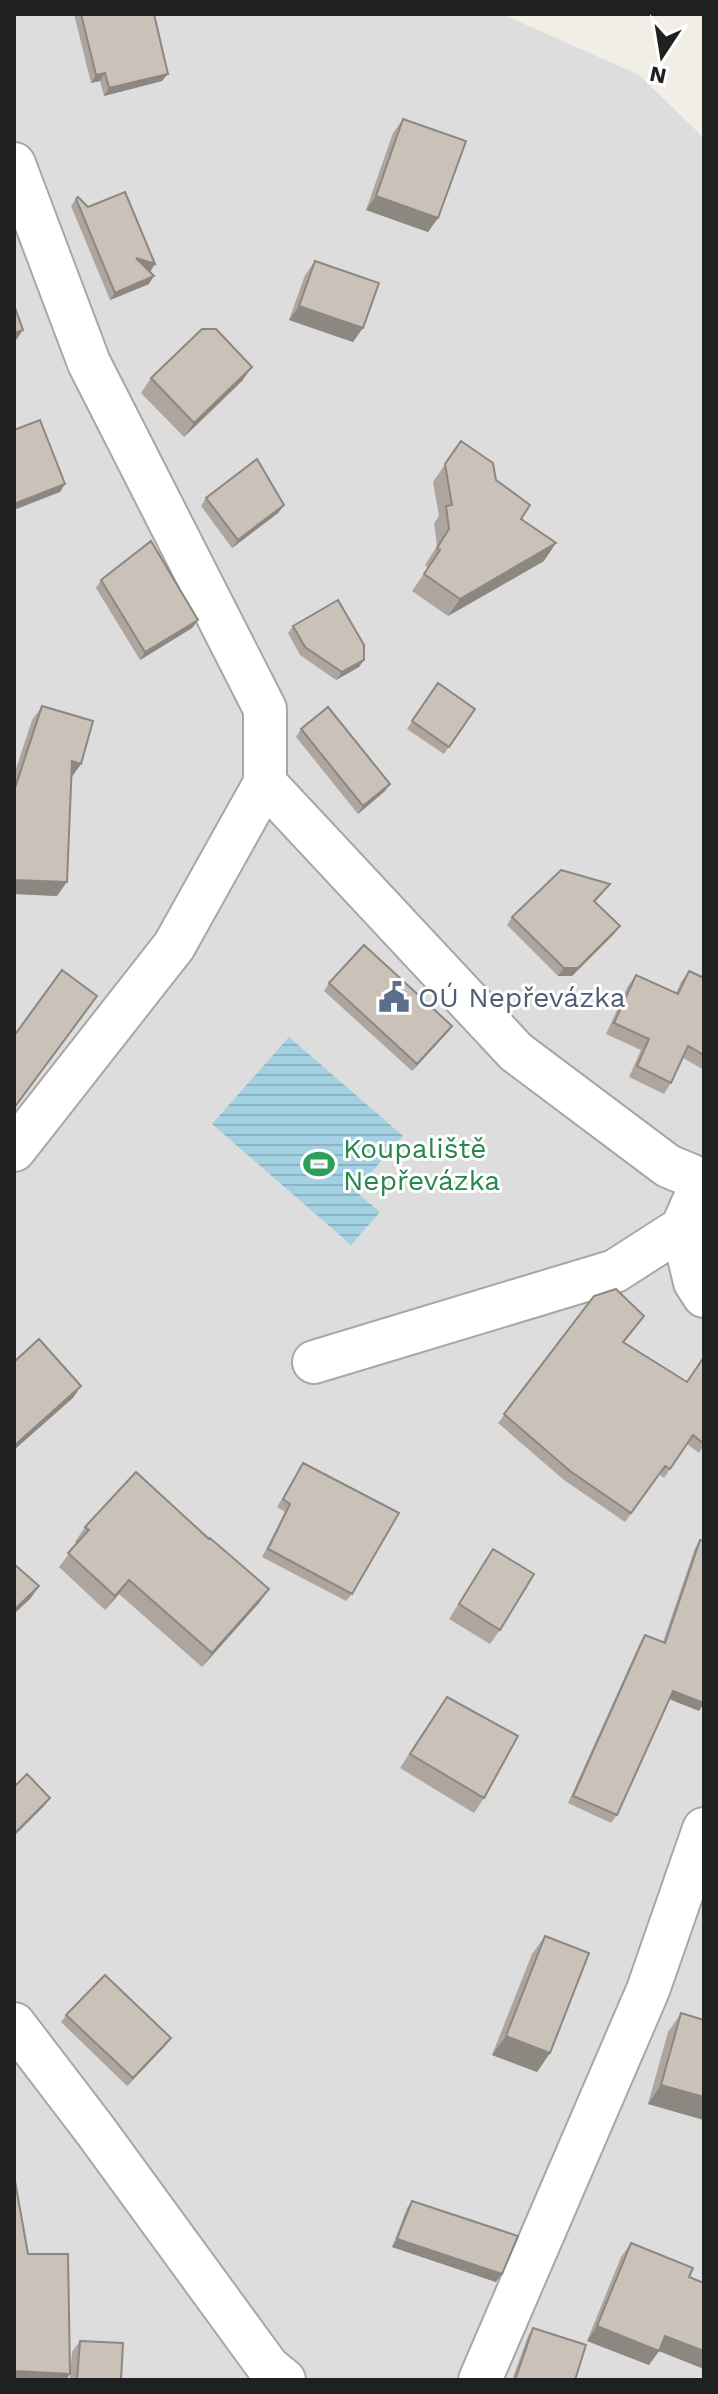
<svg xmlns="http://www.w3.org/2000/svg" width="718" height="2394" font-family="'Work Sans',sans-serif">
<defs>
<pattern id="water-rules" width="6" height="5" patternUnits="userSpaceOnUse" patternTransform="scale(2)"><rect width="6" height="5" fill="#a3d1e2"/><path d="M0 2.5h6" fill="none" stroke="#8cb3c2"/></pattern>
</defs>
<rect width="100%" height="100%" fill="#f1eee6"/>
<path fill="#dedddd" d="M14 14H502L639 75 704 138V2380H14Z"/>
<path fill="url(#water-rules)" d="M289 1037 403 1136 355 1191 380 1212 351 1245 212 1124Z"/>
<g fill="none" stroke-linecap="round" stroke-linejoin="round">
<defs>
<path id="street" d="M14 164 89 363 265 709V783L516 1052 668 1166 704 1181
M14 1150 174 946 265 783
M693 1203 682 1228 695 1282 704 1296
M314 1362 615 1271 682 1228
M14 2024 95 2130 268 2367 284 2380
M480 2380 648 1990 704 1829"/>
</defs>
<use href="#street" stroke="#a7a7a7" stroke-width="46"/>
<use href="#street" stroke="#fff" stroke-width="42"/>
</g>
<path fill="#aea69e" d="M74 14H154L162 81 104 96 100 81 91 83Z
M403 119 438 218 428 232 366 210 393 133Z
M76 199 149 284 110 300 71 206Z
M315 261 353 342 289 320 305 275Z
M151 378 242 381 184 437 141 393Z
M461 441 496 480 521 519 544 561 448 616 412 591 428 568 425 565 437 546 434 523 439 516 433 482Z
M206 498 284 505 278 513 232 548 201 506Z
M101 580 198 620 192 628 140 660 96 588Z
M293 626 359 667 336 680 300 655 288 633Z
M438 683 475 709 444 754 407 729Z
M42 706 81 764 71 778 57 896 14 894V775L32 720Z
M301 729 390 784 385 791 358 814 296 737Z
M604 892 595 902 614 934 572 976H558L507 925 512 917Z
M689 971 704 978V1070L683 1058 671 1083 664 1094 629 1077 641 1050 606 1034 628 986 636 975 676 993 681 982Z
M329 983 447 1033 412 1071 324 991Z
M594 1296 638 1324 624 1342 687 1382 704 1357V1445L699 1453 687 1444 664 1478 659 1474 625 1522 564 1480 498 1423Z
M303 1463 352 1594 346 1601 262 1557 285 1512 277 1507Z
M85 1527 259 1603 202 1667 119 1594 105 1610 59 1567 77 1543 75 1542Z
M700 1540 699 1711 669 1699 617 1815 611 1823 568 1803 640 1643 645 1635 663 1642 695 1548Z
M493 1549 500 1630 490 1644 449 1619Z
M437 1711 484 1798 474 1813 400 1768Z
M545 1936 550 2053 537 2072 492 2055 532 1954Z
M681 2013 704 2020V2120L648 2104 668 2032Z
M66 2015 166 2045 127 2086 61 2022Z
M412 2201 496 2282 392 2247 407 2208Z
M631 2243 689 2277 704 2283V2369L659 2351 649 2365 587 2341 621 2257Z
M28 2254 70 2374 72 2352 80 2341 121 2380H70V2374L66 2380 14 2379Z
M533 2328 575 2380H512L528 2336Z"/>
<path fill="#8d8781" d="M105 73 100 81 91 83 96 75Z
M168 74 162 81 104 96 109 88Z
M376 196 438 218 428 232 366 210Z
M136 258 155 264 150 272Z
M154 276 149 284 110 300 115 293Z
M299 306 363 328 353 342 289 320Z
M23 330 14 343V333Z
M252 367 242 381 184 437 194 423Z
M65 484 60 492 14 510V504Z
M284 505 278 513 232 548 238 540Z
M556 543 544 561 448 616 460 599Z
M198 620 192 628 140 660 145 652Z
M364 660 359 667 336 680 342 672Z
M72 761 81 764 71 778Z
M390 784 385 791 358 814 363 806Z
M14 880 67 882 57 896 14 894Z
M620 926 614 934 572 976H558L564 968Z
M452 1026 447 1033 412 1071 417 1064Z
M81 1386 73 1398 14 1450V1446Z
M129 1580 119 1594 105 1610 115 1596Z
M39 1586 31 1598 14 1614V1610Z
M269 1589 259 1603 202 1667 212 1653Z
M673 1691 704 1703 699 1711 667 1698Z
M50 1798 45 1805 14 1836V1834Z
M506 2036 550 2053 537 2072 492 2055Z
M171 2038 166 2045 127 2086 133 2078Z
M661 2085 704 2097V2120L648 2104Z
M397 2239 502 2274 496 2282 392 2247Z
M597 2326 665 2336 704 2351V2369L659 2351 649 2365 587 2341Z
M14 2371 70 2374 66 2380 14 2379Z"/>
<path fill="#cac1b8" stroke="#8d8781" stroke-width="2" d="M81 14H154L168 74 109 88 105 73 96 75Z
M403 119 466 141 438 218 376 196Z
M125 192 155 264 136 258 154 276 115 293 76 199 78 197 88 207Z
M315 261 379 283 363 328 299 306Z
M14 305 23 330 14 333Z
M202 329H216L252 367 194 423 151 378Z
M40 420 65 484 14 504V430Z
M461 441 493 463 496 480 530 505 521 519 556 543 460 599 424 574 440 550 437 548 449 529 446 506 452 505 445 464Z
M257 459 284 505 238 540 206 498Z
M151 541 198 620 145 652 101 580Z
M338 600 364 645V660L342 672 305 647 293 626Z
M438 683 475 709 449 747 412 721Z
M42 706 93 721 81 764 72 761 67 882 14 880V791Z
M328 707 390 784 363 806 301 729Z
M561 870 610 884 594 901 620 926 578 968H564L512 917Z
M364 945 452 1026 417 1064 329 983Z
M62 970 97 996 14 1108V1036Z
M689 971 704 978V1055L688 1046 671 1083 637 1066 649 1039 614 1023 636 975 678 994Z
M616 1289 644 1316 623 1342 687 1382 704 1357V1444L693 1435 670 1469 665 1466 631 1513 570 1471 504 1414 594 1296Z
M39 1339 81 1386 14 1446V1362Z
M303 1463 399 1513 352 1594 268 1549 290 1504 283 1499Z
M136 1472 209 1539 210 1538 269 1589 212 1653 129 1580 115 1596 68 1553 89 1530 85 1527Z
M700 1540 704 1541V1703L673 1691 617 1815 573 1796 645 1635 665 1643Z
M493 1549 534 1574 500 1630 459 1604Z
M14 1564 39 1586 14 1610Z
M447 1697 518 1736 484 1798 410 1754Z
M27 1774 50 1798 14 1834V1787Z
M545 1936 589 1953 550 2053 506 2036Z
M105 1975 171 2038 133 2078 66 2015Z
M681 2013 704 2020V2097L661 2085Z
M14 2181H15L28 2254H68L70 2374 14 2371Z
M412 2201 518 2236 502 2274 397 2239Z
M631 2243 693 2268 689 2277 704 2283V2351L665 2336 659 2351 597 2326Z
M533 2328 586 2345 575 2380H515Z
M80 2341 123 2343 121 2380H77Z"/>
<defs>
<symbol id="civic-bare" viewBox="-9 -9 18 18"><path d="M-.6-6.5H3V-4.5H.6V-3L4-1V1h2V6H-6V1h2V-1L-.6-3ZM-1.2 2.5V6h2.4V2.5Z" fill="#5c6f8a" stroke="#fff" stroke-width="2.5" paint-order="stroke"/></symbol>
<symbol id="stadium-bare" viewBox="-9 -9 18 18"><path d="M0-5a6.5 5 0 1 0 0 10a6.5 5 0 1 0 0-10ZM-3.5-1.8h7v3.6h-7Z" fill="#2e9e5b" stroke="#fff" stroke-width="2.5" paint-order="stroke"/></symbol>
</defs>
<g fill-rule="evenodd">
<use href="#civic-bare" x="372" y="975" width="44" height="44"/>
<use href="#stadium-bare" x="297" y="1142" width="44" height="44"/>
</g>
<g text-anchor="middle" stroke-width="6" stroke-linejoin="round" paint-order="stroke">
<g font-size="28" fill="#4e5e75" stroke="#fff" text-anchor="start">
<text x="418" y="1007">OÚ Nepřevázka</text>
</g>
<g font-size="28" fill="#27864d" stroke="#fff" text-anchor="start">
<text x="343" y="1158">Koupaliště<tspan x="343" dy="32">Nepřevázka</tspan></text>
</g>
</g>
<rect width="718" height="2394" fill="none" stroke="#202020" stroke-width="32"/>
<g transform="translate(662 56) rotate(192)" stroke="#ffffff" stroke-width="6" paint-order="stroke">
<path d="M0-6L14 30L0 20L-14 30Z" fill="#202020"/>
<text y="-12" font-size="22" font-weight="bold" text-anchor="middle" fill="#202020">N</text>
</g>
</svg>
